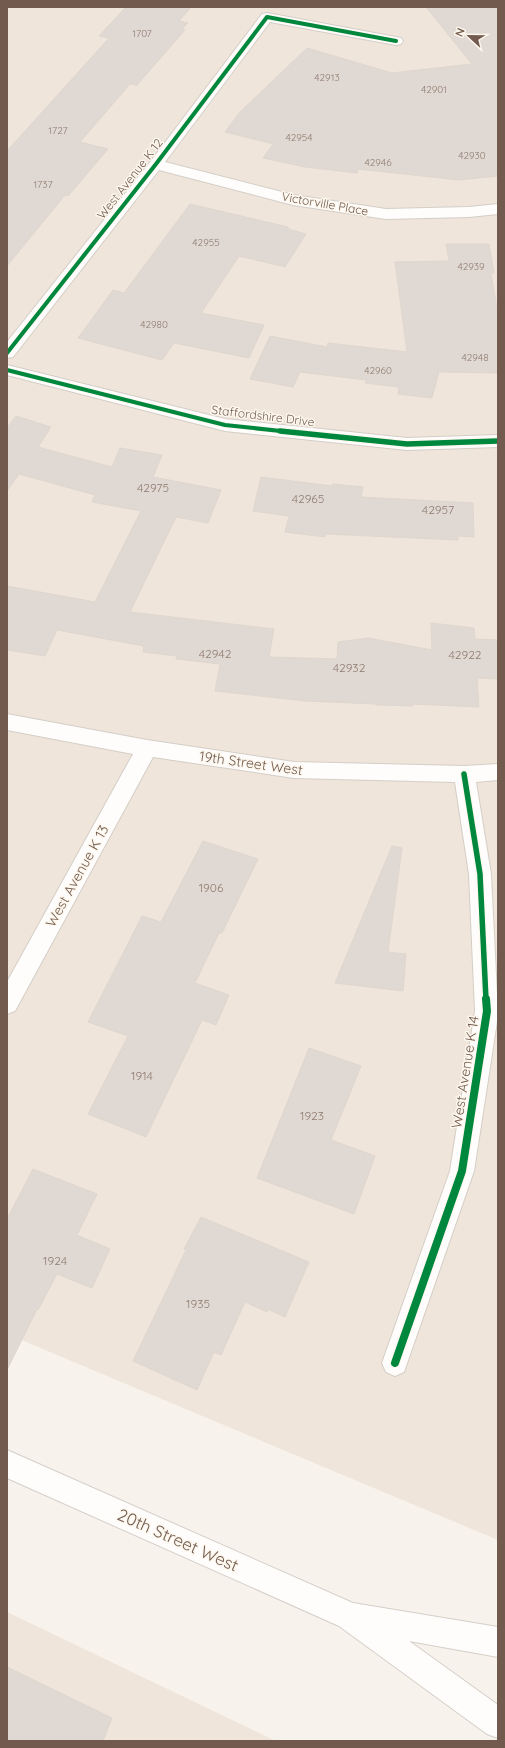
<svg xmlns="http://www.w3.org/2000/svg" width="505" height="1748" font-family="Quicksand,sans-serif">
<rect width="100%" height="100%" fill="#f7f2ec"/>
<path fill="#efe5da" d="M7 7H498V1540L7 1334Z
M7 1612 276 1741H7Z"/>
<path fill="#e0d8d2" stroke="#dfd6cf" d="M126 7H191L179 21 188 23 182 29 185 30 137 85 130 84 80 142 108 149 68 196 65 195 7 266V151L109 38 99 36Z
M426 7H498V176L459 180 358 169 357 173 305 167 263 158 273 144 225 132 240 112 307 48 392 73 472 64Z
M190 204 288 227V229L306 234 285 267 239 256 201 313 264 325 249 358 174 343 162 360 78 338 113 290 124 293Z
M446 244H489L494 273H491L498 315V373L439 372 432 398 398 394 399 387 365 383 366 380 300 372 293 387 250 379 270 336 327 347 328 343 407 352 395 262 449 261Z
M16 416 51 427 38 447 112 467 120 448 162 455 153 477 221 490 208 523 176 517 130 612 274 629 269 657 337 659 338 642 368 638 432 650 431 623 474 628 475 639 498 640V679L477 678 479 707 413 704V706L376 705V704L305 701 215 691 220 664 176 659 177 656 143 652 144 646 57 630 45 656 7 650V586L95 602 141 511 92 502 95 495 19 474 7 491V428Z
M261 477 332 486V484L363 487 361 497 473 503 474 537 458 536V540L326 534 325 537 285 532 289 516 253 511Z
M203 841 258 859 222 933H219L195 983 229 995 216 1025 202 1020 146 1137 88 1114 128 1036 88 1022 142 916 161 922Z
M392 846 402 848 388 952 406 954 403 991 335 983Z
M309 1048 361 1066 331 1140 375 1156 354 1214 257 1178Z
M33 1169 97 1194 77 1235 110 1249 92 1288 57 1274 38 1310 37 1309 7 1370V1219Z
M201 1217 309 1262 285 1317 268 1309 267 1312 245 1302 221 1355 214 1352 197 1390 133 1361 186 1250 184 1249Z
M7 1667 112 1718 103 1741H7Z"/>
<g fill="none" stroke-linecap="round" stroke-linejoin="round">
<defs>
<path id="minor" d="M267 13 396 37 401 38 403 41 401 44 396 45 270 22 165 162 294 195 386 209 469 207 498 204V214L469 217 386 219 293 205 159 170 13 357 7 358V342L151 161 262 14Z
M7 365 225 419 407 438 498 435V447L407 450 225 431 7 375Z
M7 714 147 740 294 762 464 766 498 764V780L476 782 491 874 498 1015 474 1171 404 1372 395 1376 386 1372 382 1363 450 1171 475 1011 469 874 455 782 294 778 153 757 15 1011 7 1014V982L133 754 7 730Z"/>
<path id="secondary" d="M7 1450 353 1603 498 1627V1657L409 1641 498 1705V1738L487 1734 339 1626 7 1478Z"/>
</defs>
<use href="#minor" stroke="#d4cec7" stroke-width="2"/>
<use href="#secondary" stroke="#d6cfc8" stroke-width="2"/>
<use href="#minor" fill="#fefdfc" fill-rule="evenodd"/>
<use href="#secondary" fill="#fefdfc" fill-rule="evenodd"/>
<defs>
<path id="cycleway-far2" d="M7 353 156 164 267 17 396 41
M7 370 225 425 290 432"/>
<path id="cycleway-far1" d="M280 431 407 444 498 441
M464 774 480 874 486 1000"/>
<path id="cycleway" d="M395 1363 462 1171 487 1011 486 999"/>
</defs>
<use href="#cycleway-far2" stroke="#fdf7ee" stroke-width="5.5"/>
<use href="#cycleway-far1" stroke="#fdf7ee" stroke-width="8"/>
<use href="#cycleway" stroke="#fdf7ee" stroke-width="10"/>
<use href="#cycleway-far2" stroke="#00873e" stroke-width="4"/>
<use href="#cycleway-far1" stroke="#00873e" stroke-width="5.5"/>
<use href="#cycleway" stroke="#00873e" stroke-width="8"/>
</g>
<g text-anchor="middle" stroke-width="3" stroke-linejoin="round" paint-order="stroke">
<g font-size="10" fill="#907d72">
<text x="142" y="37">1707</text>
<text x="327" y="81">42913</text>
<text x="434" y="93">42901</text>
<text x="58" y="134">1727</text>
<text x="299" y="141">42954</text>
<text x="472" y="159">42930</text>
<text x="378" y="166">42946</text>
<text x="43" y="188">1737</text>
<text x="206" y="246">42955</text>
<text x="471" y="270">42939</text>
<text x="154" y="328">42980</text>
<text x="475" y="361">42948</text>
<text x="378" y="374">42960</text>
</g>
<g font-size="12" fill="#725b4e" stroke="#fdf7ee">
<text transform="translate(130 179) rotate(-52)" y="4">West Avenue K 12</text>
<text transform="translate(325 204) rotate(10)" y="4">Victorville Place</text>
<text transform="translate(263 416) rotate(7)" y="4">Staffordshire Drive</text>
</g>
<g font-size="12" fill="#907d72">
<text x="153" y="492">42975</text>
<text x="308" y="503">42965</text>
<text x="438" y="514">42957</text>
<text x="215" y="658">42942</text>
<text x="465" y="659">42922</text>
<text x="349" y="672">42932</text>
<text x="211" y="892">1906</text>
<text x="142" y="1080">1914</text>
<text x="312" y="1120">1923</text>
<text x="55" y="1265">1924</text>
<text x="198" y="1308">1935</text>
</g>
<g font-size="14" fill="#725b4e" stroke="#fdf7ee">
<text transform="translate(251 763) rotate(8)" y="5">19th Street West</text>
<text transform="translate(77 876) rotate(-61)" y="5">West Avenue K 13</text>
<text transform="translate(465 1072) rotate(-81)" y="5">West Avenue K 14</text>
</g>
<g font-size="17" fill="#725b4e" stroke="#fdf7ee">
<text transform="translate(178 1540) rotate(24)" y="6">20th Street West</text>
</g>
</g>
<rect width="505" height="1748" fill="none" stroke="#725b4e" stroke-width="16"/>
<g transform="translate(469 36) rotate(292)" stroke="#fdf7ee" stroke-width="3" paint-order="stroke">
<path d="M0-3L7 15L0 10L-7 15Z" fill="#725b4e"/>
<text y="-6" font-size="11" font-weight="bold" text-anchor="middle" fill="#725b4e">N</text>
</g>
</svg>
